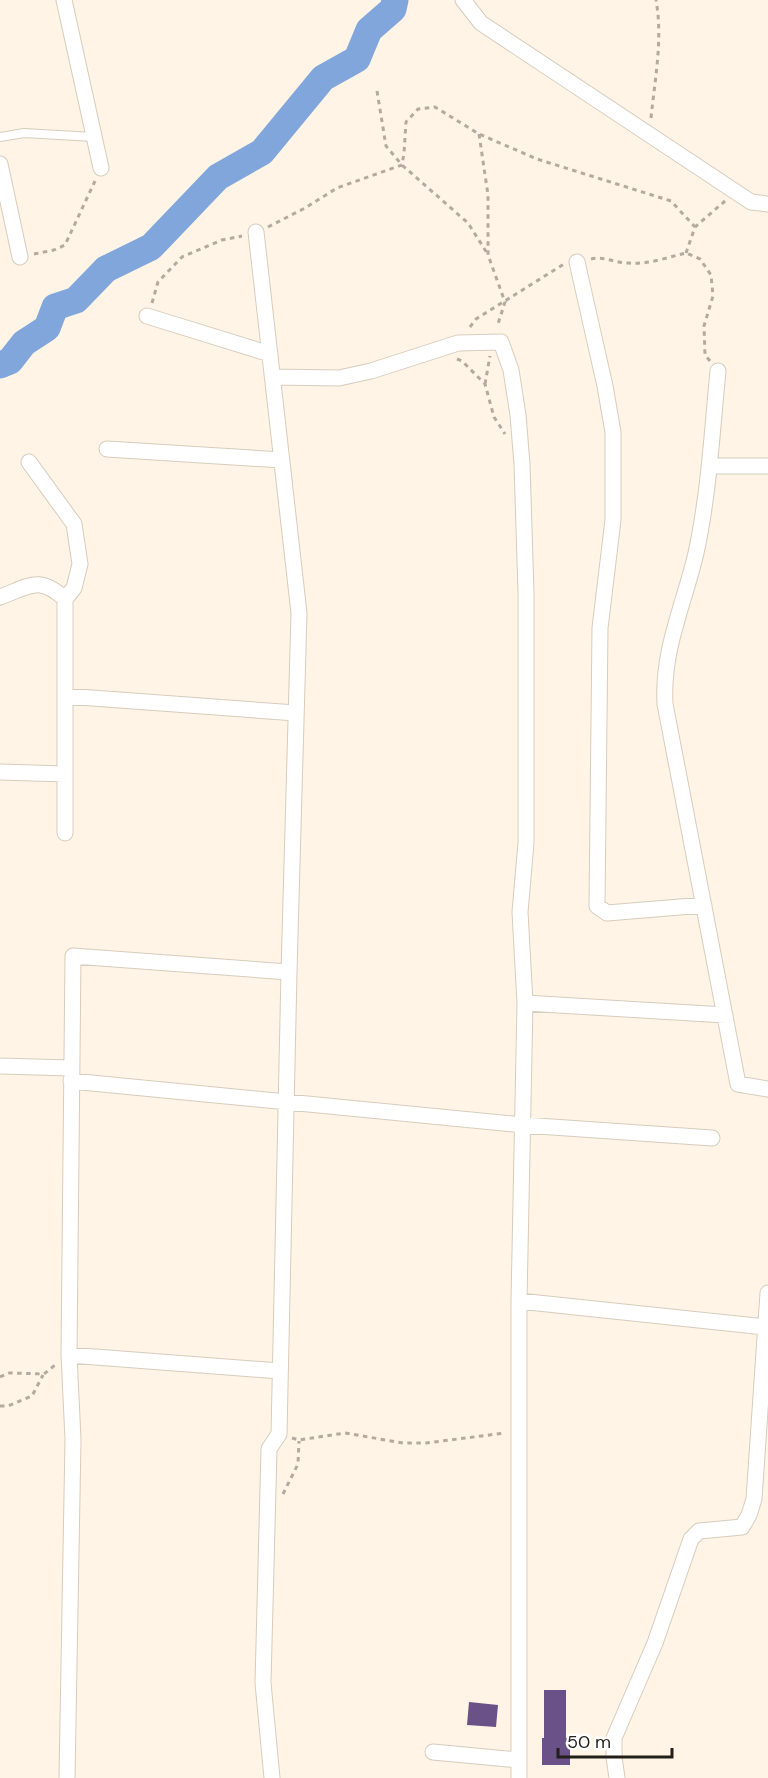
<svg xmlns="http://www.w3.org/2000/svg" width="768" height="1778" font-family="'DM Sans',sans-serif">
<rect width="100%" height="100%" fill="#fff4e5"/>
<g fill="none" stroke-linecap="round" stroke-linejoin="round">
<path stroke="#80a6db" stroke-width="27" d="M0 365 10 361 24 343 47 328 55 307 76 300 106 269 151 247 218 177 262 152 323 78 357 59 369 30 393 9 395 0"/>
</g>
<path fill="#6a5187" d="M544 1690H566V1738H570V1765H542V1738H544Z
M469 1702 498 1705 496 1727 467 1725Z"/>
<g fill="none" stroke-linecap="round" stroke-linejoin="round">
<defs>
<path id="service" d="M0 137 24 133 94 137"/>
<path id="minor" d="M64 0 101 168
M463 0 481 23 751 202 768 204
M0 164 20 257
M256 232 299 613 289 972 279 1434 269 1449 263 1683 272 1778
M577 262 605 386 613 432V520L600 628 597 906 607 913 704 905
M147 316 270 354
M718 371C712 432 709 493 696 553 684 605 662 649 665 704L738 1084 768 1089
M273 377 339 378 371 371 458 343 501 342 511 370 518 415 522 464 526 593V843L520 912 525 1003 519 1301V1778
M107 449 282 460
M29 462 74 524 80 564 74 588 65 599V833
M709 466H768
M0 597C30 586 39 575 65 599
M65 696 296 713
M0 772 65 774
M525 1003 725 1015
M0 1066 71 1068
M71 1081 523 1125 712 1138
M519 1301 765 1327
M69 1355 280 1371
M433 1752 519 1760
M67 1778 73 1439 69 1355 73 956 289 972
M617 1778 614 1757V1738L655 1643 691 1539 699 1531 742 1527 749 1515 754 1499 768 1293"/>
</defs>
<use href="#service" stroke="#d6ccbd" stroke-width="10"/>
<use href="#minor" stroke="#d6ccbd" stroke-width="17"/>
<path stroke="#b3ab9f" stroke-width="3" stroke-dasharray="4.5 4.5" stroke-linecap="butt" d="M377 91 386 146 402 165 468 223 487 253
M651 118C655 78 663 39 656 0
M479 134 488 195V255L505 302 497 327
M268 227 305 208 337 188 402 165 404 153 406 122 418 109 435 107 479 134 537 159 671 201 695 227
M686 253 695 227 725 201
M34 254 54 250 65 245 95 181
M591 259C604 256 615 263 629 263 647 265 668 257 686 253L700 259 711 275 713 296 704 326 705 355 710 361
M152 303 158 282 182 257 222 240 242 236
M470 327 476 319 564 264
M457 359 462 361 485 384 494 417 505 434
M485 384 490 356
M0 1377 9 1373 44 1374 55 1365
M0 1406H8L32 1396 43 1375
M292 1438 299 1440 345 1433 403 1443H426L505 1433
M283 1494 298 1464 299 1441"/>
<use href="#service" stroke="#fff" stroke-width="8"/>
<use href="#minor" stroke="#fff" stroke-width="15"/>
</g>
<path d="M558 1748v9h114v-9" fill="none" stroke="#221f19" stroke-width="3"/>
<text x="567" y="1748" font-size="18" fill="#221f19" stroke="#ffffff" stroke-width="4.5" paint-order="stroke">50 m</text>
</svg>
